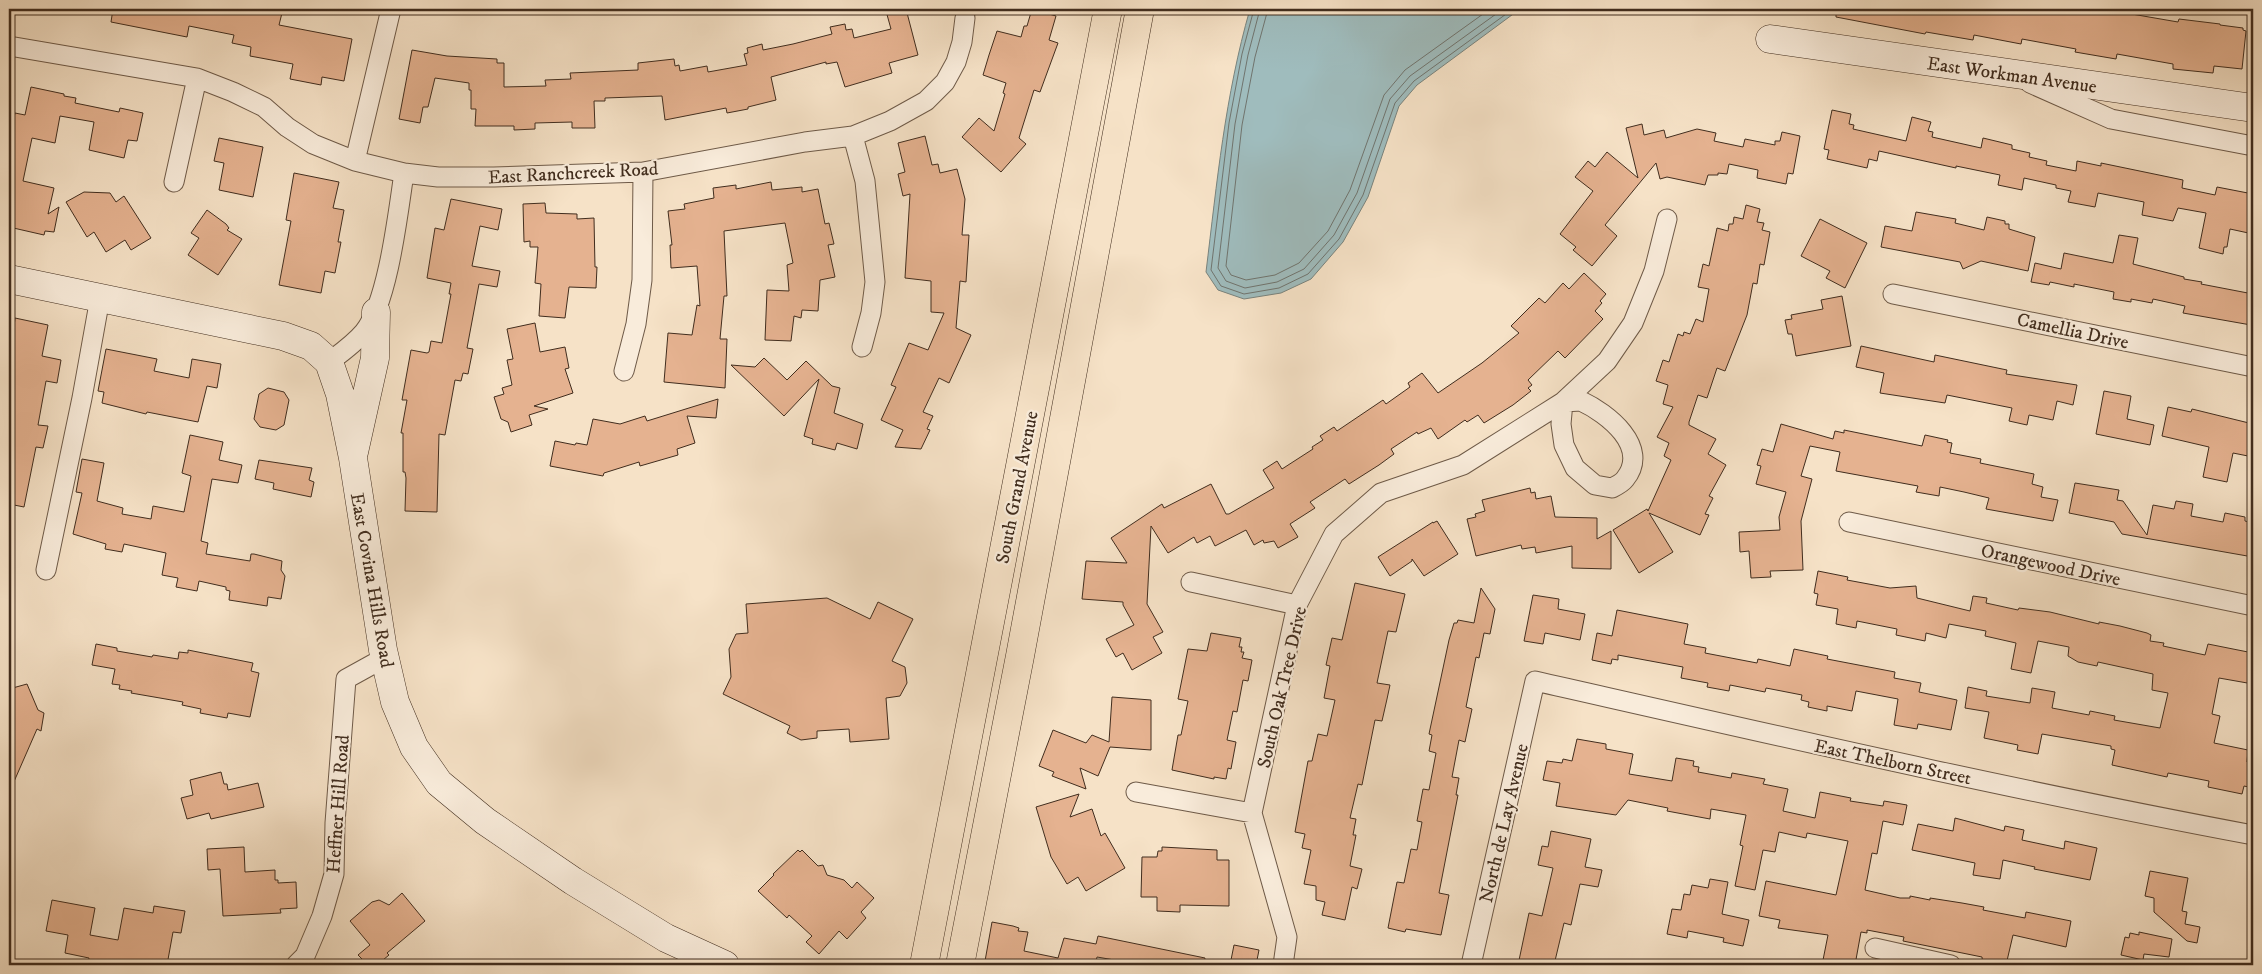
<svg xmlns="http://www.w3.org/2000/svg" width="2262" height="974" font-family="'IM FELL DW Pica',serif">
<rect width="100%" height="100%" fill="#f6e2c7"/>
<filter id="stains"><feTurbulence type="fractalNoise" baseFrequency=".004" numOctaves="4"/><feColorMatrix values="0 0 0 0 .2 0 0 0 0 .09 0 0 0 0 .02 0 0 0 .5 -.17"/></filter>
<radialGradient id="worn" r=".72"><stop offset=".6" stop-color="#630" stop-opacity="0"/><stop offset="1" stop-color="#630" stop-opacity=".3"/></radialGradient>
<path fill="#9fbcbd" stroke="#79837d" d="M1250 9H1520L1417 85 1399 106 1368 197 1343 242 1311 279 1281 293 1244 299 1218 290 1206 272C1217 182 1225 96 1250 9Z"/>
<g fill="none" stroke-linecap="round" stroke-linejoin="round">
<path stroke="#70746e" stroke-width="1" d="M1254 9 1242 54 1229 123 1211 270 1221 286 1244 294 1279 288 1308 274 1339 239 1363 195 1395 103 1414 81 1513 9
M1260 9 1248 55 1235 124 1218 268 1226 281 1245 288 1277 282 1304 269 1334 235 1357 193 1390 99 1410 76 1503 9
M1268 9 1255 57 1242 125 1226 266 1231 275 1246 280 1275 275 1299 263 1328 231 1350 190 1384 95 1405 70 1490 9"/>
</g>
<path fill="#e5b290" stroke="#412d1e" d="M113 9H283L279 25 352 39 344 81 322 77 321 85 290 79 293 64 250 56 251 47 232 43 234 35 189 26 187 37 111 22Z
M896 9H906L918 55 889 63 892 73 845 87 837 62 826 64V62L771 77 776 100 748 107V109L727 113 726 108 665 120 662 96 605 98V101H594L595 128H572V122L535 123V129L514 130V126H475L476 109H471V90H469V83L435 78 428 107H423L420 123 399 119 412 50 447 56 497 59V63H504V87L546 86 545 80 571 79 570 73 638 70V63L674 59 675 66 679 65 680 71 707 66 708 72 747 65 744 54 748 53 747 48 762 44 763 50 793 44 832 34 830 27 845 24 846 30 852 29 854 38 891 29 886 11Z
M1032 9 1056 16 1049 40 1058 43 1040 92 1034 90 1019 138 1026 144 1001 172 962 137 979 118 994 131 1005 94 1003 93 1006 83 983 75 989 55 997 31 1021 37 1024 26H1027Z
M1836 9H2126V13L2149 17 2178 22 2179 19 2220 24V25L2243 28V30L2246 31 2242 69 2214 66 2213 73 2173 69V64L2117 54 2116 59 2075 52 2076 49 2022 39 2021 44 1974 35 1973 40 1926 32 1925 34 1836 17Z
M31 87 64 94V96L76 98 75 103 119 112 120 108 143 113 137 141 128 140 124 158 89 150 94 122 60 116 55 143 32 138 23 181 54 188 48 214 59 207 54 232 45 231 44 235 9 227V143L15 113 25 115Z
M1832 110 1851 114 1849 124 1854 125 1853 129 1906 141 1912 117 1931 122 1928 131 1933 132 1932 137 1981 148 1983 138 2012 145V149L2030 153 2029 157 2047 161 2046 165 2076 171 2077 161 2101 166V163L2183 180 2182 188 2215 195 2217 187 2253 194V234L2230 229 2227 247H2224L2223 254 2199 248 2206 213 2178 208 2173 221 2142 215 2144 202 2098 193 2095 207 2068 202 2071 191 2056 188V185L2024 178 2022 190 1998 185 2000 175 1956 166V168L1879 151 1877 161 1869 159 1867 168 1827 159 1829 150 1824 149Z
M1642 124 1644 135 1664 130 1666 138 1697 129 1716 133 1714 141 1743 147 1745 139 1775 145V141H1780L1782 132 1800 136 1793 174 1788 173 1786 184 1757 178 1758 170 1729 164 1727 174 1718 173V175H1708L1705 185 1667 177 1660 179 1656 163 1605 225 1617 236 1592 266 1573 250 1576 247 1560 234 1593 191 1575 177 1588 161 1595 167 1607 152 1638 178 1626 128Z
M925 136 932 165 938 164 940 173 957 169 965 199 962 235H969L967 266 966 282 960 281 956 328 971 335 949 383 939 378 923 412 933 416 927 429 930 430 921 449 895 447 903 430 881 420 896 387 891 385 909 343 928 350 944 313 931 312V281L905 278 910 194 903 196 898 174 905 172 898 143Z
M219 138 263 147 253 197 219 190 224 163 214 161Z
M294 173 339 182 333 208 344 210 338 242H341L335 273 325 271 321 293 279 285 291 221 286 220Z
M771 182 772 190 802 187V192L818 189 825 224 829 223 834 244 828 245 835 277 820 280 818 311 802 310 801 318 794 316 791 341 765 340 767 290 789 291 787 265 793 263 785 223 724 231 727 296H724L720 339H727L725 388 664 382 668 333 692 335 697 305 700 306 697 266 671 268 670 245H672L668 211 685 209 684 204 714 198 713 188 736 185V189Z
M84 192 110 193 116 202 124 196 151 238 131 250 125 240 106 252 94 232 87 237 66 202Z
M451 199 502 209 498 230 480 226 472 266 500 271 497 287 479 284 467 348 473 349 468 374 463 373 461 381 455 380 445 435 439 434 437 512 405 511 406 478 405 472H403V433H401L407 400H402L411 350 427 353 429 352 431 341 442 343 451 294H449L451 283 427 278 435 228 444 230Z
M545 203 546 213 577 214V219L594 218 595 267H597L596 288 569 287 565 318 539 316 541 284 535 283 538 247H530V241L524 242 523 204Z
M1746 205 1760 209 1757 222 1764 223 1762 230 1770 232 1764 265 1760 264 1757 284 1753 283 1747 315 1725 371 1717 368 1707 398 1698 395 1689 422V425L1716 439 1708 454 1726 465 1709 496 1713 498 1705 514 1709 515 1700 535 1649 513 1673 552 1639 573 1613 530 1647 509 1648 511 1671 460 1664 456 1669 443 1657 437 1673 407 1663 404 1668 385 1656 381 1663 360 1669 362 1678 334 1683 336 1684 332 1690 334 1696 319 1703 322 1709 289 1698 287 1703 264 1709 266 1717 228 1728 231 1729 224H1733L1734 217 1743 219Z
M207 210 226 224 229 228 227 230 242 239 218 275 188 255 199 238 191 233Z
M1916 212 1956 219 1955 223 1984 230 1987 217 2005 221V224H2009V229L2035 237 2028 271 1981 261 1963 269 1960 262 1881 247 1885 226 1912 231Z
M1820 219 1867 243 1845 288 1826 278 1830 271 1801 256Z
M2119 235 2138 238 2133 264 2184 277V279L2202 282 2201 284 2253 294V312L2251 325 2183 313 2185 306 2153 299 2152 303 2131 299V302L2113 299 2114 292 2074 284V287L2050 282 2049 285 2031 282 2035 263 2061 269 2064 253 2113 263Z
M1584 273 1606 294 1600 301 1602 303 1595 311 1603 319 1565 358 1558 351 1528 380 1532 385 1528 388 1531 391 1513 405 1484 423 1478 415 1467 422 1465 420 1438 439 1431 428 1418 434 1417 432 1391 449 1394 454 1379 465 1349 484 1345 479 1310 502 1315 508 1290 524 1298 537 1278 548 1274 541 1264 543 1263 540 1254 545 1246 530 1215 546 1210 536 1197 543 1194 537 1168 553 1151 526 1147 604 1163 632 1153 637 1162 653 1132 670 1123 653 1116 657 1106 639 1134 625 1123 605V602L1082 599 1086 561 1127 563 1111 538 1162 504 1164 508 1211 484 1226 514H1229L1274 488 1263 470 1277 461 1282 469 1313 449 1312 447 1323 440 1320 436 1334 427 1337 431 1383 400 1386 404 1410 387 1408 383 1422 373 1438 393 1482 363 1519 333 1511 326 1539 298 1545 303 1563 283 1569 289Z
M1842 296 1851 346 1796 356 1792 334H1788L1785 320 1792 319 1791 315 1823 309 1821 300Z
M15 318 48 325 42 356 61 360 57 383 46 381 38 425 48 426 43 448 36 447 24 507 9 504V388L13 368 9 367V326L14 327Z
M535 323 540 352 565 347 569 368 565 369 573 393 534 406 548 409 529 415 532 425 511 432 508 422 501 419 494 397 504 394 502 388 512 385 507 360 513 359 507 329Z
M1861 346 1934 362 1935 355 2007 370 2006 374 2077 385 2073 405 2057 401 2053 420 2029 415 2027 425 2009 421 2012 408 1947 395 1945 403 1880 393 1884 373 1856 367Z
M106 349 157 359 154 371 189 378 192 359 221 364 217 388 207 386 198 422 147 412 146 414 102 403 104 392 98 391Z
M764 358 787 380 806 361 832 386 840 388 834 413 863 424 857 449 837 443 835 450 812 444 813 439 804 436 819 379 784 416 731 365 755 367Z
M268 388 284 392 289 400 284 425 276 430 260 427 254 419 259 394Z
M2104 391 2131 396 2127 419 2154 425 2150 445 2096 434Z
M718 399 716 418 687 416 695 443 677 449 678 455 640 466 639 462 604 473 603 476 550 466 555 441 575 445 576 443 587 445 593 419 620 424 645 416 647 421Z
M2168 407 2191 412 2192 409 2253 424V457L2233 453 2227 482 2203 477 2209 447 2162 436Z
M1781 424 1833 439 1835 431 1844 433V430L1922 446 1925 435 1948 440 1947 442 1952 443 1950 453 1981 459 1980 463 2034 474 2032 484 2043 487 2041 497 2058 500 2053 521 1986 509 1989 498 1964 492 1940 487 1939 496 1916 492 1918 486 1836 471 1840 452 1810 446 1801 476 1812 479 1801 521 1803 570 1770 571 1771 577 1751 578 1749 551 1740 552 1739 532 1780 530 1779 517 1786 492 1756 484 1761 466 1757 465 1762 449 1773 452Z
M190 435 223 442 219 460 242 465 238 483 212 479 201 541 208 543 206 554 250 561 251 554H254L282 561 281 570 285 576 281 599 268 597 267 606 229 600 230 591 226 590V587L199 581 197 591 176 587 178 578 162 575 166 553 124 544 122 552 105 549 106 544 73 534 82 493 76 492 82 459 104 463 97 501 123 508 122 514 151 519 153 506 184 512 191 476 182 473Z
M259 460 312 468 309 480 314 482 311 497 273 489 274 483 255 479Z
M2075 483 2119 490 2117 500 2123 501 2147 535 2153 505 2174 509 2176 501 2193 504 2191 516 2223 522 2225 513 2245 517V521L2253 523V557L2122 534 2114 522 2069 513Z
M1530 488 1531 493 1535 492 1536 499 1551 496 1555 517 1597 518V539L1611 531V569L1572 568V546L1536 553 1535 547 1522 549 1521 545 1476 556 1467 519 1476 517 1475 514 1485 511 1482 500Z
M1437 521 1458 554 1424 576 1412 559V561L1390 576 1378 557 1433 522V523Z
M1818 571 1848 577 1847 580 1890 588 1916 586 1917 598 1970 611 1973 596 1987 598 1986 603 2018 610 2019 608 2050 612 2099 624V622L2120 626 2147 633 2151 635 2150 641 2164 643 2163 646 2205 655 2208 644 2253 653V684L2219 678 2212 714 2220 716 2214 743 2248 750 2247 762 2253 763V788L2244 786 2242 794 2208 787 2209 781 2168 773 2167 777 2112 765 2115 750 2111 749V746L2042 734 2038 754 2017 750 2018 745 1984 738 1989 712 1965 708 1968 687 1987 691 1986 696 2030 703 2032 688 2055 692 2052 708 2089 715 2090 711 2115 716 2114 720 2160 728 2168 693 2152 690 2153 674 2098 662 2097 666 2078 662 2068 656 2069 647 2038 641 2031 673 2011 669 2016 643 1985 636 1986 631 1949 624 1946 638 1926 633 1925 641 1896 635 1897 629 1857 621 1856 628 1836 624 1838 609 1816 605 1818 594 1814 593Z
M1355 583 1405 594 1396 632 1388 631 1377 683 1390 685 1387 699 1382 721 1375 720 1362 785 1358 784 1350 818 1356 819 1353 835H1356L1350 866 1362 869 1357 889 1352 887 1345 920 1322 915 1325 902 1316 900V886L1304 884 1311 850 1302 848 1305 834 1295 832 1308 761H1312L1318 734 1327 736 1335 700 1324 698 1330 666 1326 665 1332 638 1342 640Z
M1481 588 1495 609 1490 634 1484 633 1479 658 1476 657 1466 707 1472 709 1465 742 1459 740 1452 777 1459 778 1456 795H1458L1439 893 1449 895 1441 935 1406 929 1405 932 1388 928 1397 882 1404 883 1411 849 1417 850 1422 822 1417 821 1423 789 1429 790 1436 753 1429 751 1432 735 1429 734 1449 640 1454 623H1457L1458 620 1474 623Z
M1533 595 1559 599 1558 609 1585 614 1580 640 1545 633 1543 644 1524 641Z
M827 598 870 619 878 602 913 619 892 661 905 667 907 683 900 696 886 698 889 739 850 742 849 729 817 731V738L801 740 787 733 790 726 723 694 731 677 729 649 736 634 748 633 746 604Z
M1617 610 1688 624 1684 644 1706 648 1705 653 1757 663 1758 659 1790 666 1794 649 1828 656 1827 659 1895 672 1894 678 1921 683 1919 692 1957 700 1951 730 1918 724 1917 729 1894 725 1898 699 1856 691 1852 711 1827 706V711L1808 707 1809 702 1801 700 1802 695 1766 688 1765 692 1730 685 1729 691 1707 687 1708 683 1681 678 1683 667 1618 655V660L1612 659 1611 664 1592 660 1597 633 1612 636Z
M1211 633 1241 638 1239 647H1242L1241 652H1244L1242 658 1252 660 1248 681 1243 680 1237 712 1233 711 1227 740 1236 742 1231 769 1228 768 1226 779 1214 777V779L1172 770 1178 735H1181L1188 701 1178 699 1188 649 1207 651Z
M96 644 117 648V651L152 657 153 655 178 659 179 652 188 653V650L253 663 251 671 259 673 250 717 228 713 227 718 200 713 201 709 182 705 183 702 131 693 132 691 119 689 120 685 112 684 115 669 92 665Z
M27 684 38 710 44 713 41 731 37 729 9 793V689Z
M1112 697 1151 700V750L1110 747 1098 776 1080 768 1086 789 1052 776 1054 772 1039 766 1053 730 1086 743 1092 735 1109 742Z
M1577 739 1606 744V749L1633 754 1629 774 1672 781 1676 758 1694 761 1693 766 1699 767 1698 772 1731 778 1732 773 1765 779 1763 784 1788 789 1783 811 1815 818 1820 792 1851 798 1850 801 1883 806 1884 801 1907 805 1903 825 1883 821 1877 854 1872 853 1865 890 1900 898H1910V896L1930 900V898L1962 903 1984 907 1983 910 2025 918 2026 912 2071 921 2066 947 2013 935 2006 965H1983L1982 957 1903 941 1904 937 1867 930V933L1861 932 1855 965H1822L1828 935 1778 928 1780 920 1759 916 1766 881 1836 895 1848 841 1807 833 1806 838 1779 832 1775 852 1763 850 1755 890 1735 886 1743 846 1740 845 1746 815 1711 809 1710 819 1667 811 1668 808 1628 800 1616 815 1556 806 1560 783 1543 780 1547 761 1562 763 1563 759 1572 761Z
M221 772 224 784H227L228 790 258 783 264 807 211 819 209 813 187 819 181 798 193 795 190 780Z
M1079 794 1070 817 1092 809 1101 836 1105 833 1125 868 1086 891 1078 877 1067 884 1051 857 1036 807Z
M1955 818 2004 831 2005 826 2024 830 2022 840 2064 849 2065 841 2097 848 2090 880 2034 869 2035 867 2003 860 2000 879 1973 875 1975 863 1912 850 1918 824 1953 831Z
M1551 831 1591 839 1585 867 1602 870 1598 887 1580 884 1571 925 1564 923 1554 965H1518L1529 913 1542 916 1553 868 1538 865 1542 846 1548 847Z
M244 847 245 872 275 870V880H278V883L296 882 297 908 280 909 281 913 223 916 220 869 208 870 207 849Z
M1162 847 1217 850V860H1229V906L1180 905V912L1157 911V897H1141L1142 857H1157L1158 851H1162Z
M798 850 800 852 802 850 818 866 823 865 827 875 844 880 852 888 857 882 874 898 861 912 866 918 847 939 839 931 819 954 806 942 812 936 789 915 787 918 758 891 774 875 773 874Z
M2150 871 2188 878 2182 911 2187 912 2185 924 2200 927 2197 943 2187 941 2154 912V898L2145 896Z
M1710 879 1728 882 1722 914 1749 920 1743 946 1723 942 1724 938 1688 931 1687 938 1667 934 1672 909 1681 910 1684 894 1690 895 1692 885 1708 888Z
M402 893 425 921 387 953 389 955 377 965H368L358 955 370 945 350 921 372 902 379 900 389 905Z
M52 900 95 908 90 935 118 940 124 908 153 913 154 906 185 911 181 933 173 932 167 965H88L89 958 65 953 68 935 46 931Z
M992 922 1013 926 1019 928 1018 931 1028 932 1024 951 1058 958 1064 938 1096 944 1098 936 1205 958 1204 965H1125L1126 962 1097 957 1096 962 1093 961 1092 965H1010L985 961Z
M2139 932 2172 939 2169 957 2144 954 2143 960 2121 955 2125 937 2129 938 2130 933 2139 935Z
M1234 945 1259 950 1256 965H1230Z"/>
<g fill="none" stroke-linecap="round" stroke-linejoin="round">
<defs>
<path id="street" d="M9 46 197 78 233 92 264 107 287 127 313 144 355 161 404 173 438 177H494L643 172 805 142 853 136 890 121 926 101 945 82 956 62 962 42 965 18
M2030 83 2111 119 2253 146
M853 136 865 181 875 282 871 313 862 347
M355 161 391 9
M174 182 197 78
M1893 294 2253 367
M329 362C341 353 354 344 364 332 388 303 398 213 404 173
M624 371 636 324 642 280 643 172
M1581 401C1607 413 1651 447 1625 479 1622 483 1616 486 1612 488L1595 485 1575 468 1564 445 1561 424 1563 402Z
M1849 522 2253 606
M46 570 82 398 100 298
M1191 582 1297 605
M1136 792 1252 813
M1875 948 1951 965
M296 965 305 956 322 916 334 874 335 823 346 679 384 658
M1283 965 1287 937 1252 813 1297 605 1334 534 1381 493 1463 465 1563 402 1607 361 1633 323 1654 271 1667 219
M1471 965 1535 681C1774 735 2012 790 2253 835"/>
<path id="secondary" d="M1770 39 2253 108
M9 279 283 336 311 346 329 362 340 394 353 458 383 650 395 702 414 747 439 783 485 821 573 881 666 938 725 965
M354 452 375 358 376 312"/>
<path id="primary" d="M924 965 1108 9
M960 965 1020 656 1140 9"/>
</defs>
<use href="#street" stroke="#6e5a48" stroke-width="21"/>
<use href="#secondary" stroke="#412d1e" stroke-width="29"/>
<use href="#primary" stroke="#412d1e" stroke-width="29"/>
<use href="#street" stroke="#f9ecdb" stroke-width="19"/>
<use href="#secondary" stroke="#f9ecdb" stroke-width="28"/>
<use href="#primary" stroke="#f6e2c7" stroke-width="28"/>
</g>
<g text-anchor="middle" stroke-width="4.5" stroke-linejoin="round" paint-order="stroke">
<g font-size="19" fill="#412d1e" stroke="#f9ecdb">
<text transform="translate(2012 74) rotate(8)" y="7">East Workman Avenue</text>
<text transform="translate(573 172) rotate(-3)" y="7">East Ranchcreek Road</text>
<text transform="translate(2073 330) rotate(12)" y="7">Camellia Drive</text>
<text transform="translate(1016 487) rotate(-79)" y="7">South Grand Avenue</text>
<text transform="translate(2051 564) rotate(12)" y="7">Orangewood Drive</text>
<text transform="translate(373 580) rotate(80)" y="7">East Covina Hills Road</text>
<text transform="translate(1281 687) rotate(-77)" y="7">South Oak Tree Drive</text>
<text transform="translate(1893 761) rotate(12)" y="7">East Thelborn Street</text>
<text transform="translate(337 804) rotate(-86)" y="7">Heffner Hill Road</text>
<text transform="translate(1503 823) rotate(-77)" y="7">North de Lay Avenue</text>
</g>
</g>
<rect width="2262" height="974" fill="none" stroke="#f6e2c7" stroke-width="30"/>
<rect x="10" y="10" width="2242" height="954" fill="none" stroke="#412d1e" stroke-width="2.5"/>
<rect x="15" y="15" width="2232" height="944" fill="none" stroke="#412d1e"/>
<rect width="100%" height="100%" filter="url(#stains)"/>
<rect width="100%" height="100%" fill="url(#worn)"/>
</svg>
